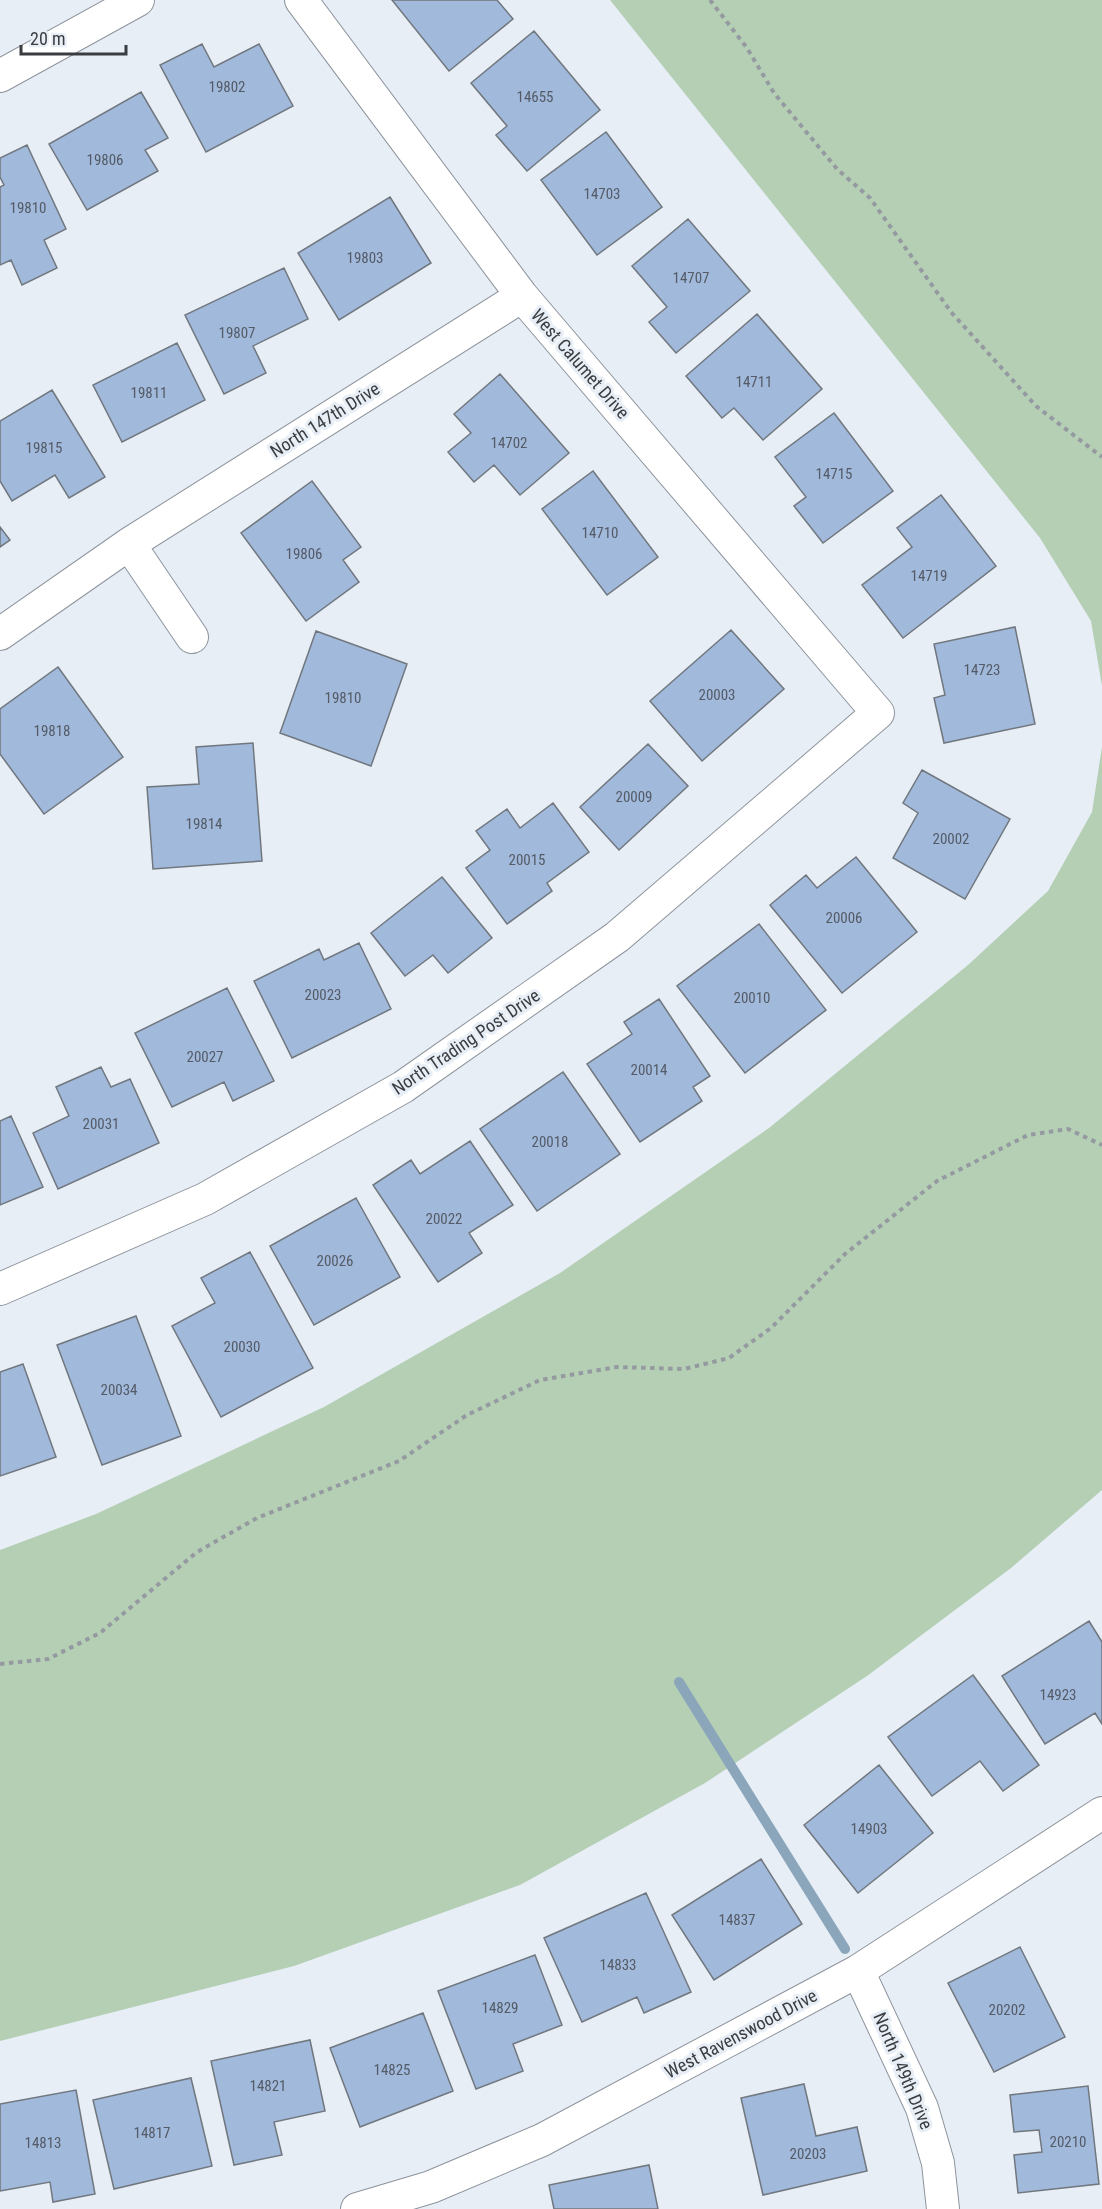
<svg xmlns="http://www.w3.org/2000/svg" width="1102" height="2209" font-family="'Roboto Condensed',sans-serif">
<rect width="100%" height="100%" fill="#e7eef6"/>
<path fill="#b5cfb5" d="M610 0H1102V686L1091 621 1040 538Z
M1102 747V1490L1011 1568 867 1676 705 1783 520 1885 294 1966 0 2041V1550L96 1514 324 1407 560 1273 769 1128 968 965 1048 891 1092 812Z"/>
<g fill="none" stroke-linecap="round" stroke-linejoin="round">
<path stroke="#8ba6ba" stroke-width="10" d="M679 1682 845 1949"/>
</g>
<path fill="#a1b9db" stroke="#71777e" stroke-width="1.5" d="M392 0H497L513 19 449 71Z
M534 31 600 110 527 171 496 135 507 126 471 83Z
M202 44 214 67 259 44 293 106 206 152 160 65Z
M141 92 168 138 145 150 158 171 87 210 49 144Z
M606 132 662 207 597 255 541 180Z
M27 145 66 229 44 240 57 268 22 285 11 260 0 265V187L4 185 0 177V158Z
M390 197 431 263 339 320 298 253Z
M688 219 750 291 676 353 649 322 667 307 632 266Z
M284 268 308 319 253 346 266 373 224 394 185 315Z
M757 314 822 389 763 440 734 408 722 418 686 376Z
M177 343 205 400 122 442 93 385Z
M500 374 569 453 520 495 494 465 474 482 448 452 471 433 454 414Z
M52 390 105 477 69 498 55 475 12 501 0 481V421Z
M834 413 893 491 823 543 794 506 806 497 775 457Z
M593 471 658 557 607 595 542 509Z
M312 481 361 547 343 560 359 582 306 621 241 533Z
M941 495 996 566 903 638 862 585 912 547 897 528Z
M0 527 10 540 0 547Z
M1015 627 1035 724 944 743 934 698 945 695 934 644Z
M731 630 784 689 702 761 650 701Z
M316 631 407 664 371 766 280 733Z
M58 667 123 757 44 814 0 754V709Z
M253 743 262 861 153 869 147 787 199 784 196 747Z
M648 744 688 786 619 850 580 807Z
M922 770 1010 819 965 899 893 858 918 813 903 803Z
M553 803 589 852 547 883 552 891 507 924 466 868 490 850 476 831 507 809 520 828Z
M856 857 917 932 842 993 770 905 806 875 817 888Z
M442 877 492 938 448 973 433 955 405 976 371 933Z
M759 924 826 1010 745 1073 677 986Z
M359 943 391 1009 292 1058 254 981 319 949 324 960Z
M227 988 274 1081 233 1101 224 1082 172 1107 135 1033Z
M659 999 710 1076 693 1087 702 1101 640 1142 587 1064 632 1034 624 1022Z
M101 1067 111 1087 130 1079 159 1143 58 1189 33 1133 69 1116 56 1087Z
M563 1072 620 1154 537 1211 480 1129Z
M11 1116 43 1187 0 1205V1121Z
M470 1141 513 1205 469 1233 482 1253 438 1282 373 1185 411 1160 420 1174Z
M356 1198 400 1277 314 1325 270 1246Z
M250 1252 313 1368 221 1417 172 1326 215 1303 201 1278Z
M136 1316 181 1436 102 1465 57 1345Z
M23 1364 56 1457 0 1476V1372Z
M1089 1621 1102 1642V1724L1095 1713 1045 1744 1002 1676Z
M973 1675 1039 1765 1003 1791 980 1761 932 1796 888 1737Z
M879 1765 933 1833 858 1893 804 1825Z
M761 1859 802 1924 714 1980 672 1915Z
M646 1893 691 1992 644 2013 637 1997 582 2022 544 1938Z
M1020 1947 1065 2037 994 2072 948 1983Z
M535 1955 562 2025 513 2044 523 2071 476 2089 438 1991Z
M423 2013 453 2091 360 2127 330 2048Z
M310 2040 325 2111 274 2122 282 2155 234 2165 211 2061Z
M191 2078 212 2166 114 2189 93 2100Z
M804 2084 816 2136 857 2127 867 2171 763 2195 741 2098Z
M1088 2086 1099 2184 1018 2193 1014 2155 1042 2152 1039 2130 1014 2132 1010 2095Z
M76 2090 95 2194 53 2202 50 2182 0 2191V2104Z
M649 2165 658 2209H554L549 2185Z"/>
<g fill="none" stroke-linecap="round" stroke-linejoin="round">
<defs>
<path id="street" d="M0 76 138 0
M129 544 192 637
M0 634 129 544 522 296
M0 1289 205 1199 403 1087 617 937 878 713 522 296 301 0
M858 1971 922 2108 938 2163 943 2209
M357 2209 431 2187 542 2140 858 1971 1102 1813"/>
</defs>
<use href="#street" stroke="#8e949c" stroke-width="34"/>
<path stroke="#959aa0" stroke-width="4" stroke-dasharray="4.5 4.5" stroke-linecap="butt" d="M710 0 747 48 774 93 837 169 870 198 951 312 1036 406 1102 457
M0 1664 48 1659 100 1633 197 1552 257 1518 399 1461 467 1415 540 1380 617 1367 684 1369 729 1358 771 1328 845 1254 937 1181 1028 1135 1068 1129 1102 1145"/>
<use href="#street" stroke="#fff" stroke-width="32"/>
</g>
<g text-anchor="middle" stroke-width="6" stroke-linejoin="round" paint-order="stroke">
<g font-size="15" fill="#545b67">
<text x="227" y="92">19802</text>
<text x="535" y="102">14655</text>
<text x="105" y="165">19806</text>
<text x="602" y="199">14703</text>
<text x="28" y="213">19810</text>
<text x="365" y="263">19803</text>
<text x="691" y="283">14707</text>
<text x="237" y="338">19807</text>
<text x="754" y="387">14711</text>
<text x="149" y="398">19811</text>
<text x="509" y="448">14702</text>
<text x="44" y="453">19815</text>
<text x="834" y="479">14715</text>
<text x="600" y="538">14710</text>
<text x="304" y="559">19806</text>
<text x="929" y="581">14719</text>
<text x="982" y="675">14723</text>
<text x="717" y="700">20003</text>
<text x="343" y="703">19810</text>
<text x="52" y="736">19818</text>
<text x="634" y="802">20009</text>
<text x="204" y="829">19814</text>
<text x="951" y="844">20002</text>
<text x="527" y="865">20015</text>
<text x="844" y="923">20006</text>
<text x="323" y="1000">20023</text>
<text x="752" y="1003">20010</text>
<text x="205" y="1062">20027</text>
<text x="649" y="1075">20014</text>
<text x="101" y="1129">20031</text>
<text x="550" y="1147">20018</text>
<text x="444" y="1224">20022</text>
<text x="335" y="1266">20026</text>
<text x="242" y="1352">20030</text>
<text x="119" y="1395">20034</text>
<text x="1058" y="1700">14923</text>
<text x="869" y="1834">14903</text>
<text x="737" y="1925">14837</text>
<text x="618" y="1970">14833</text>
<text x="500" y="2013">14829</text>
<text x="1007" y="2015">20202</text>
<text x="392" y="2075">14825</text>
<text x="268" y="2091">14821</text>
<text x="152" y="2138">14817</text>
<text x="1068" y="2147">20210</text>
<text x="43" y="2148">14813</text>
<text x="808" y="2159">20203</text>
</g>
<g font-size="18" fill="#3a3c40" stroke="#e7eef6">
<text transform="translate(580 364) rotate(49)" y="6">West Calumet Drive</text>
<text transform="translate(325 420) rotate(-32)" y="6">North 147th Drive</text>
<text transform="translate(466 1042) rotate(-34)" y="6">North Trading Post Drive</text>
<text transform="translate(741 2034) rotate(-28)" y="6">West Ravenswood Drive</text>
<text transform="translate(903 2071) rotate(67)" y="6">North 149th Drive</text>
</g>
</g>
<path d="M21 45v9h105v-9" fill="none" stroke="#3a3c40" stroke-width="3"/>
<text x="30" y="45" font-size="18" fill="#3a3c40" stroke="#e7eef6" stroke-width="4.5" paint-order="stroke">20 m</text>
</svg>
